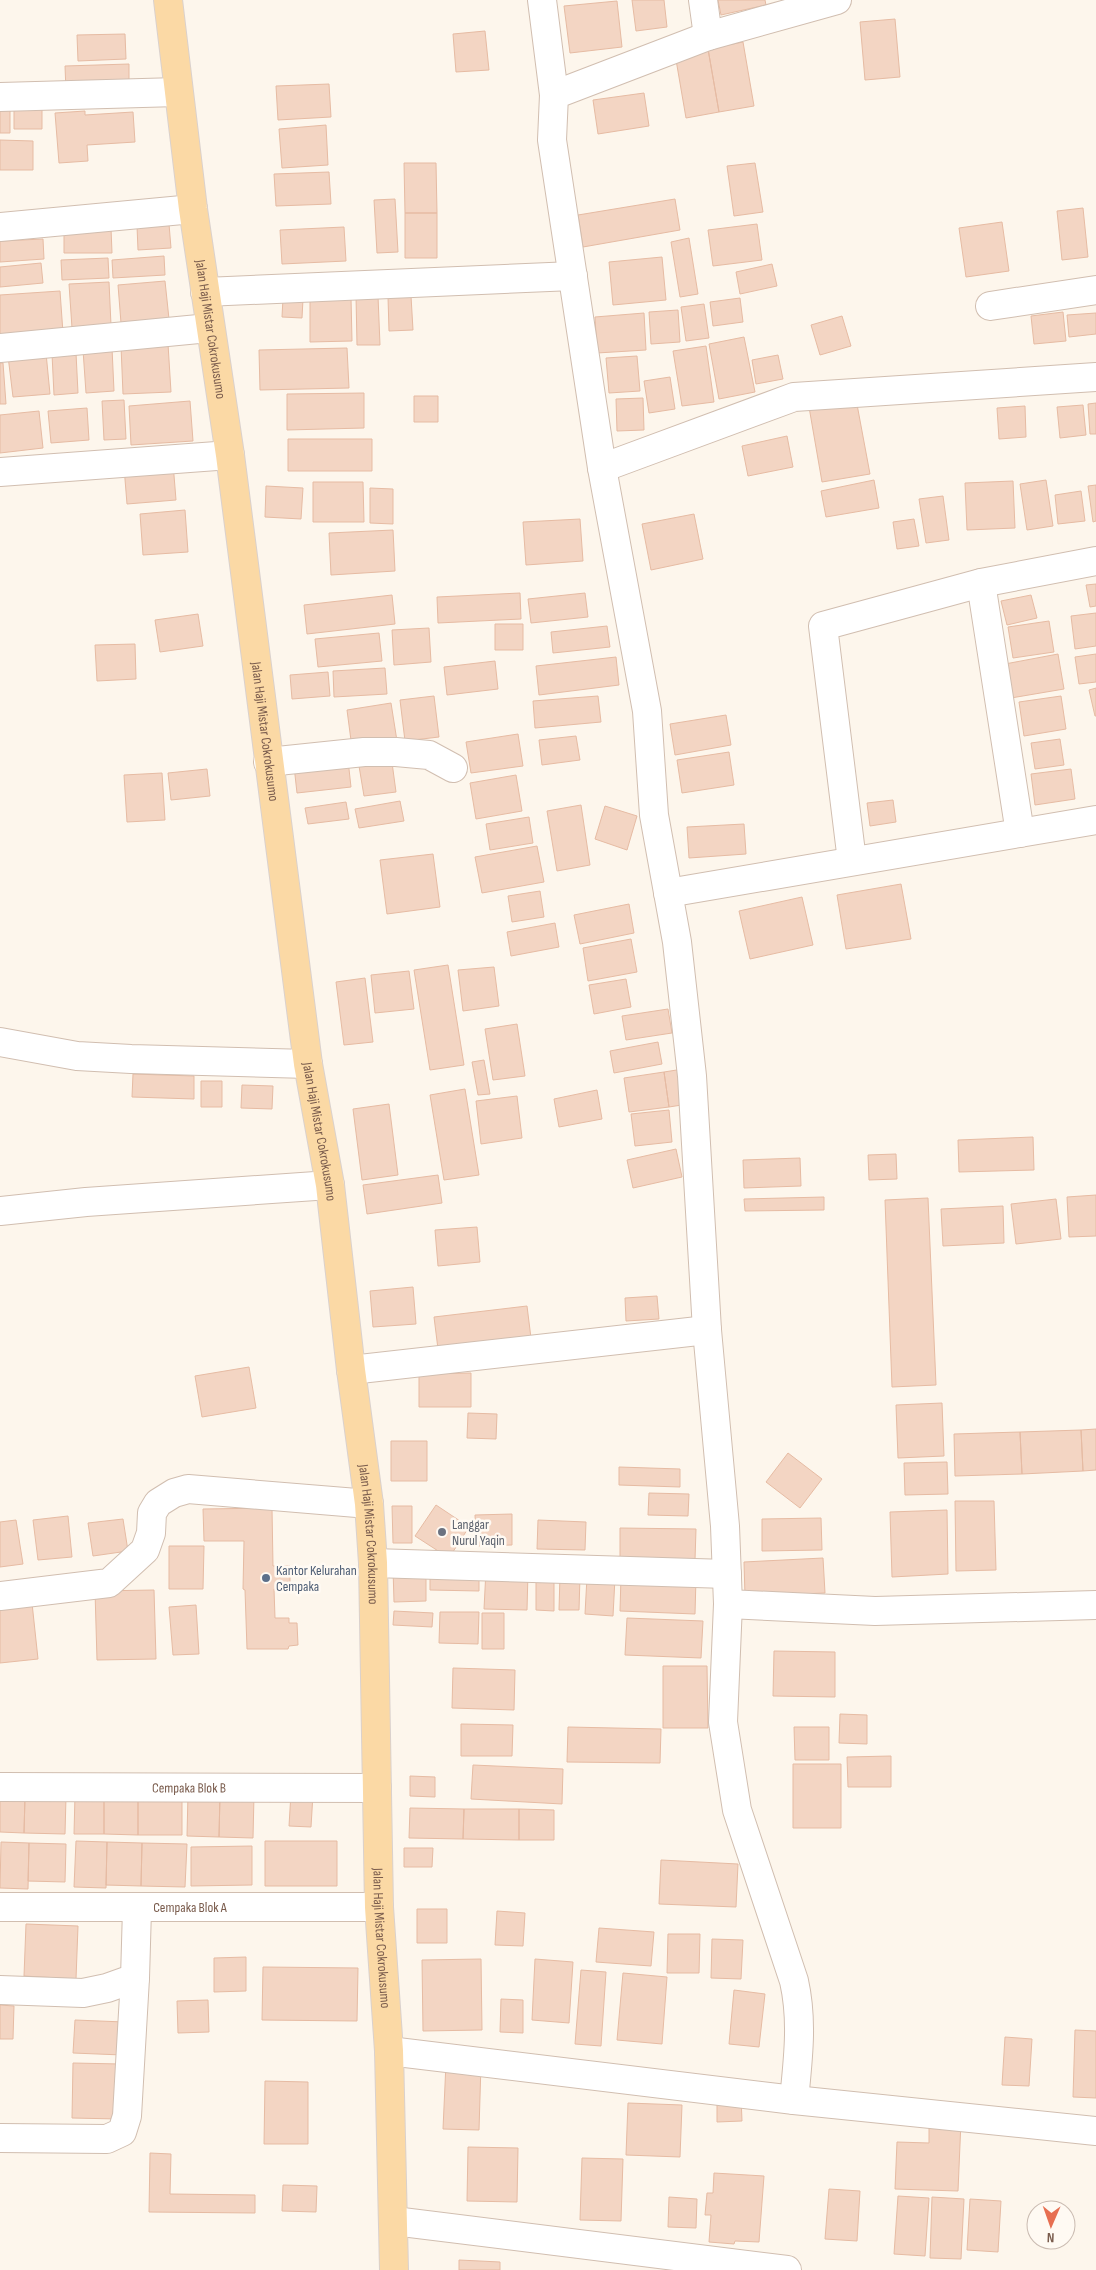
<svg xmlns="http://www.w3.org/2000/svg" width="1096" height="2270" font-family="'Sofia Sans Condensed',sans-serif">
<rect width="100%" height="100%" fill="#fdf6ec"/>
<path fill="#f3d5c3" stroke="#e6bba3" d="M632 0H664L667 27 636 31Z
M718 0H765L766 5 721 15Z
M617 1 622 47 570 53 564 6Z
M895 19 900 77 865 80 860 22Z
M485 31 489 70 456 72 453 34Z
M125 34 126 59 78 61 77 35Z
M743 42 754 106 719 112 708 49Z
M708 49 719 112 686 118 675 54Z
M129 64V89L66 91 65 66Z
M329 84 331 117 278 120 276 86Z
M644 93 649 126 598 134 593 100Z
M14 105H42V129H14Z
M0 107H10V133H0Z
M85 111V115L133 112 135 142 87 145 88 161 59 163 55 113Z
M326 125 328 165 282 168 279 129Z
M0 140 33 141V170H0Z
M404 163H436L437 213H405Z
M755 163 763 212 734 216 727 166Z
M329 172 331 204 276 206 274 174Z
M395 199 398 252 377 253 374 200Z
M675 199 680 230 583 247 578 215Z
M1083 208 1088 257 1062 260 1057 211Z
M405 213H437V258H405Z
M1002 222 1009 271 966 277 959 228Z
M169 224 171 248 138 250 137 226Z
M757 224 762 260 713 266 708 230Z
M344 227 346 261 282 264 280 230Z
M64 228H111L112 253H64Z
M689 238 698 294 680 297 671 242Z
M43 239 44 259 0 262V241Z
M164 256 165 275 113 278 112 260Z
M662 257 666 300 613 305 609 262Z
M108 258 109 278 62 280 61 260Z
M41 263 43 283 0 287V267Z
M772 264 777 286 740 294 736 272Z
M165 281 169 319 121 323 118 285Z
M109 282 111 325 72 328 69 284Z
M60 291 63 333 0 337V295Z
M356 296H378L380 345H357Z
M411 296 413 330 389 331 388 297Z
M283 298 303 299 302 318 282 317Z
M310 298H351L352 341 310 342Z
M740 298 743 322 713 326 710 302Z
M704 304 709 338 686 341 681 307Z
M678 310 680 342 651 344 649 312Z
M1063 312 1066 341 1034 344 1031 316Z
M644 313 646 350 597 353 595 317Z
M1096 313V334L1069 337 1067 315Z
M842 316 851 346 820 355 811 325Z
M744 337 755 392 719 399 709 344Z
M168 344 171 392 123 394 121 346Z
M706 346 714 402 682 406 673 351Z
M112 348 114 391 86 393 83 350Z
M347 348 349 388 260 390 259 350Z
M46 353 50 394 13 397 8 356Z
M76 353 78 393 54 395 52 354Z
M778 355 783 379 756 384 752 360Z
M637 356 640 391 609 393 606 358Z
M0 363H3L6 404H0Z
M670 377 675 409 649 413 644 381Z
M364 393V428L287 430V394Z
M414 396H438V422H414Z
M643 398 644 430 617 431 616 399Z
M856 399 870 474 822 482 809 407Z
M124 400 126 439 104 440 102 401Z
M190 401 193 441 131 445 129 406Z
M1096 403V434H1090L1088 404Z
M1083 405 1086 435 1060 438 1057 407Z
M1025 406 1026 437 999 439 997 408Z
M87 408 89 440 51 443 48 411Z
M39 411 43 448 0 453V415Z
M787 436 793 467 748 476 742 446Z
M288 439H372V471H288Z
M173 463 176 500 127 504 124 467Z
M874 480 879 508 826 517 821 491Z
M1046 480 1053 526 1027 530 1020 484Z
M1013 481 1015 528 967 530 965 483Z
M313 482H363L364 522H313Z
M1096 485V521L1093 522 1088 486Z
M266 486 303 488 301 519 265 517Z
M370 488 393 489V524L370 523Z
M1081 491 1085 521 1058 524 1055 495Z
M943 496 949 540 926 543 919 499Z
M185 510 188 552 143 555 140 514Z
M694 514 703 559 651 570 642 524Z
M580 519 583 561 526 565 523 522Z
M914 519 919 546 897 549 893 522Z
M393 530 395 571 331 575 329 533Z
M1096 584V606L1090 607 1086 585Z
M520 593 521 619 438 623 437 597Z
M585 593 588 617 531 623 528 599Z
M392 595 395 624 307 634 304 605Z
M1031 595 1037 618 1007 625 1001 601Z
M1096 613V646L1075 649 1071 616Z
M198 614 203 646 160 652 155 620Z
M1049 621 1054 652 1013 658 1008 627Z
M495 624H523V650H495Z
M607 626 610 647 553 653 551 632Z
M429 628 431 662 394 665 392 630Z
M379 633 382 661 318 667 315 639Z
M135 644 136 679 97 681 95 645Z
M1058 654 1064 689 1011 698 1005 664Z
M1096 654V682L1079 684 1075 657Z
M616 657 619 685 539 695 536 666Z
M495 661 498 689 447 695 444 667Z
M385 668 387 694 334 697 333 671Z
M328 672 330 696 292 699 290 675Z
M1096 688V716H1095L1089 690Z
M434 696 439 737 405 741 400 700Z
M598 696 601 722 535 728 533 701Z
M1061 696 1066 729 1024 736 1019 702Z
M391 703 397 741 352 748 347 710Z
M726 715 731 745 675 755 670 724Z
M518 734 523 766 471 773 466 742Z
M576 736 580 760 542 765 539 740Z
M1060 739 1064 765 1035 769 1031 743Z
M729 752 734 785 682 793 677 760Z
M391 755 396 792 364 796 358 760Z
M348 760 351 787 297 793 294 766Z
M207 769 210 796 171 800 168 773Z
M1071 769 1075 799 1035 805 1031 774Z
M162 773 165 820 127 822 124 775Z
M516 775 522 811 476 819 470 783Z
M893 800 896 822 870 826 867 803Z
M400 801 404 821 359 828 355 809Z
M346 802 349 819 308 824 305 808Z
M581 805 590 865 557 871 547 811Z
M605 806 637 816 627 850 595 839Z
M529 817 533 843 490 850 486 824Z
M744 824 746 854 689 858 687 827Z
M537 846 544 882 482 893 475 857Z
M433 854 440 907 387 914 380 860Z
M901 884 911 939 846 949 837 895Z
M540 891 544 917 512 922 508 896Z
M802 897 813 945 750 959 739 911Z
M629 904 634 933 580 944 574 915Z
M555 923 559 947 511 956 507 932Z
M631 939 637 972 588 981 583 948Z
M448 965 464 1065 430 1070 414 970Z
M494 967 499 1006 463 1011 458 970Z
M409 971 414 1009 375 1013 371 975Z
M365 978 373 1042 344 1045 336 982Z
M626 979 631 1007 594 1014 589 985Z
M668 1009 672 1033 626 1040 622 1016Z
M517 1024 525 1076 493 1080 485 1029Z
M658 1042 662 1064 614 1073 610 1051Z
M484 1060 490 1094 478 1095 472 1062Z
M683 1069 688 1104 669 1107 664 1072Z
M664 1072 669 1107 629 1112 624 1078Z
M133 1074 194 1076V1099L132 1097Z
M201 1081H222V1107H201Z
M242 1085 273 1086 272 1109 241 1108Z
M465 1089 479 1175 444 1180 430 1095Z
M597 1090 602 1119 559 1127 554 1099Z
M517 1096 522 1138 481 1144 476 1101Z
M389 1104 398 1175 362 1180 353 1109Z
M669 1110 672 1142 635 1146 631 1114Z
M1033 1137 1034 1170 959 1172 958 1140Z
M676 1149 682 1177 633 1188 627 1160Z
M896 1154 897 1179 869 1180 868 1155Z
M800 1158 801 1186 744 1188 743 1160Z
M438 1175 442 1203 367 1214 363 1185Z
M1096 1195V1236L1069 1237 1067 1197Z
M824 1197V1210L745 1211 744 1199Z
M928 1198 936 1385 892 1387 885 1200Z
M1056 1199 1061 1239 1016 1244 1011 1204Z
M1003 1206 1004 1243 943 1246 941 1209Z
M477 1227 480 1262 438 1266 435 1230Z
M413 1287 416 1324 373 1327 370 1291Z
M657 1296 659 1319 626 1321 625 1298Z
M527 1306 531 1338 438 1349 434 1317Z
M249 1367 256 1408 202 1417 195 1376Z
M471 1373V1407H419V1374Z
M942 1403 944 1456 898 1458 896 1405Z
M468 1413 497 1414 496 1439 467 1438Z
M1096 1429V1470L1083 1471 1081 1430Z
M1081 1430 1083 1471 1022 1474 1020 1432Z
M1020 1432 1022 1474 955 1476 954 1434Z
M391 1441H427V1481H391Z
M788 1453 822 1479 800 1508 766 1482Z
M947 1462 948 1494 905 1495 904 1463Z
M619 1467 680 1469V1487L619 1485Z
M649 1493 689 1494 688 1516 648 1515Z
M955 1501H994L996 1570 956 1571Z
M436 1505 469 1527 449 1558 415 1536Z
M392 1506H412V1543H393Z
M272 1508 273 1566H290V1589H274L275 1618H289V1623H297L298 1645 289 1646 288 1649H247L245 1590 243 1589 244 1541H204L203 1509Z
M947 1510 948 1574 892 1577 890 1512Z
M512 1514V1545L476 1546 475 1515Z
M68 1516 72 1557 38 1560 33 1520Z
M821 1518 822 1550 762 1551V1519Z
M123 1519 128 1551 93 1556 88 1523Z
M16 1520 23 1564 0 1567V1522Z
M538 1520 586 1522 585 1550 537 1549Z
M620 1528 696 1529 695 1560 620 1559Z
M169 1546H204L203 1589H169Z
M823 1558 825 1593 745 1596 744 1562Z
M426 1567V1601L394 1602 393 1568Z
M430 1568 479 1569V1591L430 1590Z
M486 1570 528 1572 527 1610 484 1609Z
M560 1575 580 1576 579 1610H559Z
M621 1576 696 1578 695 1614 620 1611Z
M587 1577 615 1578 613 1616 585 1614Z
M536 1578H554V1611L536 1610Z
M154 1590 156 1659 97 1660 95 1591Z
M32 1603 38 1659 0 1663V1606Z
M196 1605 199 1654 173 1655 169 1607Z
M394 1611 433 1613 432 1627 393 1625Z
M440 1612H479L478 1644 439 1643Z
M482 1613H504V1649H482Z
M627 1618 703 1621 701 1658 625 1655Z
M774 1651 835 1652V1697L773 1696Z
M663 1666H707L708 1728H663Z
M453 1668 515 1670 514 1710 452 1708Z
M840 1714 867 1715V1744L839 1743Z
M461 1724 513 1725 512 1756H461Z
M568 1727 661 1729 660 1763 567 1762Z
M794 1727H829V1760H795Z
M891 1756V1787H848L847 1757Z
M793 1764H841V1828H793Z
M473 1765 563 1769 562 1804 471 1799Z
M410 1776 435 1777V1797L410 1796Z
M291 1793 313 1794 311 1827 289 1826Z
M188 1794H220L219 1837 187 1836Z
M220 1794 254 1795 253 1838 219 1837Z
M0 1795 25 1796 24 1833 0 1832Z
M75 1795 104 1796V1834H74Z
M25 1796 66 1797 65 1834 24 1833Z
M104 1796H138V1835L104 1834Z
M138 1796 182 1797V1835H138Z
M410 1808 464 1809 463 1839 409 1838Z
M464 1809H519V1840L463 1839Z
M519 1809 554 1810V1840H519Z
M76 1841 107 1842 106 1888 74 1887Z
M265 1841H337V1886H265Z
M1 1842 29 1843 28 1889 0 1888Z
M107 1842 142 1843 141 1886 106 1885Z
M29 1843 66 1844 65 1882 28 1881Z
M142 1843 187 1844 185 1887 141 1886Z
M252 1846V1885L191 1886V1847Z
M404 1848H433L432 1867H404Z
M661 1860 738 1864 736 1907 659 1904Z
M417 1909H447V1943H417Z
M497 1911 525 1913 523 1946 495 1945Z
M26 1924 78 1926 76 1979 24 1976Z
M599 1928 654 1932 651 1966 596 1962Z
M668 1934H700L699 1973H667Z
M712 1939 743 1940 741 1979 711 1978Z
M246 1957V1991L214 1992V1958Z
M481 1959 482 2030 423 2031 422 1960Z
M535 1959 573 1962 569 2023 532 2020Z
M263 1967 358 1968 357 2021 262 2020Z
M581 1970 606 1972 601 2046 575 2044Z
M623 1973 667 1977 662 2044 617 2040Z
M734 1990 765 1994 759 2047 729 2044Z
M501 1999 523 2000V2033L500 2032Z
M208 2000 209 2032 178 2033 177 2001Z
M0 2005 14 2006 13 2039H0Z
M75 2020 124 2022 122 2055 73 2053Z
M1075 2030 1096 2031V2098L1073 2097Z
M1005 2037 1032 2039 1029 2086 1002 2085Z
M73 2063 120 2064 118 2119 72 2118Z
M446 2063 481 2064 479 2130 443 2129Z
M265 2081 308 2082V2144H264Z
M741 2097 742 2121 717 2122V2098Z
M628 2103 682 2105 680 2157 626 2155Z
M929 2120 961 2121 958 2191 895 2189 897 2142 929 2143Z
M468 2147 518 2148 517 2202 467 2201Z
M150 2153 171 2154 170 2194 255 2195V2213L149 2212Z
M582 2158 623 2159 621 2221 580 2220Z
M714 2173 764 2176 759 2242 735 2241 734 2244 709 2242 711 2215H705L707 2193H713Z
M283 2185 317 2186 316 2212 282 2211Z
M829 2189 860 2191 857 2241 825 2239Z
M898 2196 929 2198 925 2256 894 2254Z
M669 2197 697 2199 696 2228 668 2227Z
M932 2197 964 2199 961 2259 930 2258Z
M970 2199 1001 2201 998 2252 967 2250Z
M459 2260 500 2262V2270H459Z"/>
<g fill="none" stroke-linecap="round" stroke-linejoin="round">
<defs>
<g id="minor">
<path d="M542 0 554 95"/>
<path d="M703 0 708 36"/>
<path d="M0 97 178 92"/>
<path d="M0 227 193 209"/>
<path d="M205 292 573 276"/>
<path d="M990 306 1096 290"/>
<path d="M0 348 209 328"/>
<path d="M602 468 794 397 1096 377"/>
<path d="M0 472 230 455"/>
<path d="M981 583 1020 833"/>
<path d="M268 762 364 752H396L429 755 453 768"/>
<path d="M852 861 823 626 981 583 1096 561"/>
<path d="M668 893 1096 820"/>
<path d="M0 1042 77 1056 131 1059 308 1064"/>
<path d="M0 1211 86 1202 330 1185"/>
<path d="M351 1370 707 1330"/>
<path d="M373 1563 727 1574"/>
<path d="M0 1596 109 1583 145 1550 151 1533 152 1513 158 1503 174 1493 188 1489 369 1504"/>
<path d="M728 1604 875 1611 1096 1605"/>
<path id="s1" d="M0 1787 377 1788"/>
<path id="s2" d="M0 1907H379"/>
<path d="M0 1990 83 1993 107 1988 135 1978 137 1909"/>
<path d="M389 2051 794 2100 1096 2131"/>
<path d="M794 2100C798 2059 803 2021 794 1981L737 1810 723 1722 728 1604 725 1526 707 1330 692 1076 677 942 654 815 647 711 602 468 552 140 554 95 708 36 837 0"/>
<path d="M0 2138 107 2139 122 2132 127 2116 135 1978"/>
<path d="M394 2221 787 2270"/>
</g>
<g id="major">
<path id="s3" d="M168 0 193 209 230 455 308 1064 330 1185 351 1370 369 1504 373 1563 379 1907 389 2051 394 2270"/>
</g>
</defs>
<use href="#minor" stroke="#d1beb0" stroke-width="30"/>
<use href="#major" stroke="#dad1cd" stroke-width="30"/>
<use href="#minor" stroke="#fff" stroke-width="28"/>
<use href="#major" stroke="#fbd9a5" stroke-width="28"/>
</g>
<circle fill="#6b7280" stroke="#fffaf3" stroke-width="2" cx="442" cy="1532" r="5"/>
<circle fill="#5c6f8a" stroke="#fffaf3" stroke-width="2" cx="266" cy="1578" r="5"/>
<g text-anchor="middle" stroke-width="5" stroke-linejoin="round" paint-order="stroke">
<g font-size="14" fill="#7a5c4d" stroke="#fffaf3">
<text dy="5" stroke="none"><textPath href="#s3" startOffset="332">Jalan Haji Mistar Cokrokusumo</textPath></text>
<text dy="5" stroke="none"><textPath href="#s3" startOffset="738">Jalan Haji Mistar Cokrokusumo</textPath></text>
<text dy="5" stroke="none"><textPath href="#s3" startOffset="1142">Jalan Haji Mistar Cokrokusumo</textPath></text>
<text dy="5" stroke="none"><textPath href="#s3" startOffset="1548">Jalan Haji Mistar Cokrokusumo</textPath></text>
<text dy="5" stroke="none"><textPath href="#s1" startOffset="189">Cempaka Blok B</textPath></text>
<text dy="5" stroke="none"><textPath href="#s2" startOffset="190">Cempaka Blok A</textPath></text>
<text dy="5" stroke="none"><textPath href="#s3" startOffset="1952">Jalan Haji Mistar Cokrokusumo</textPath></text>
</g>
<g font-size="14" fill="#5b616d" stroke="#fffaf3" text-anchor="start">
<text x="452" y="1529">Langgar<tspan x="452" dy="16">Nurul Yaqin</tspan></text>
</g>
<g font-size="14" fill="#4e5e75" stroke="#fffaf3" text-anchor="start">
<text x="276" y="1575">Kantor Kelurahan<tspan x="276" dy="16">Cempaka</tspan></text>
</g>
</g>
<g transform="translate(1051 2225) rotate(182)"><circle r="24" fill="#fffaf3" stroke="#cabbb1"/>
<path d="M0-4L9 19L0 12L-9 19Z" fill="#e76f51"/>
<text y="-8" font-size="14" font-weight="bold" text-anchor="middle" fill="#7a5c4d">N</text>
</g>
</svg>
